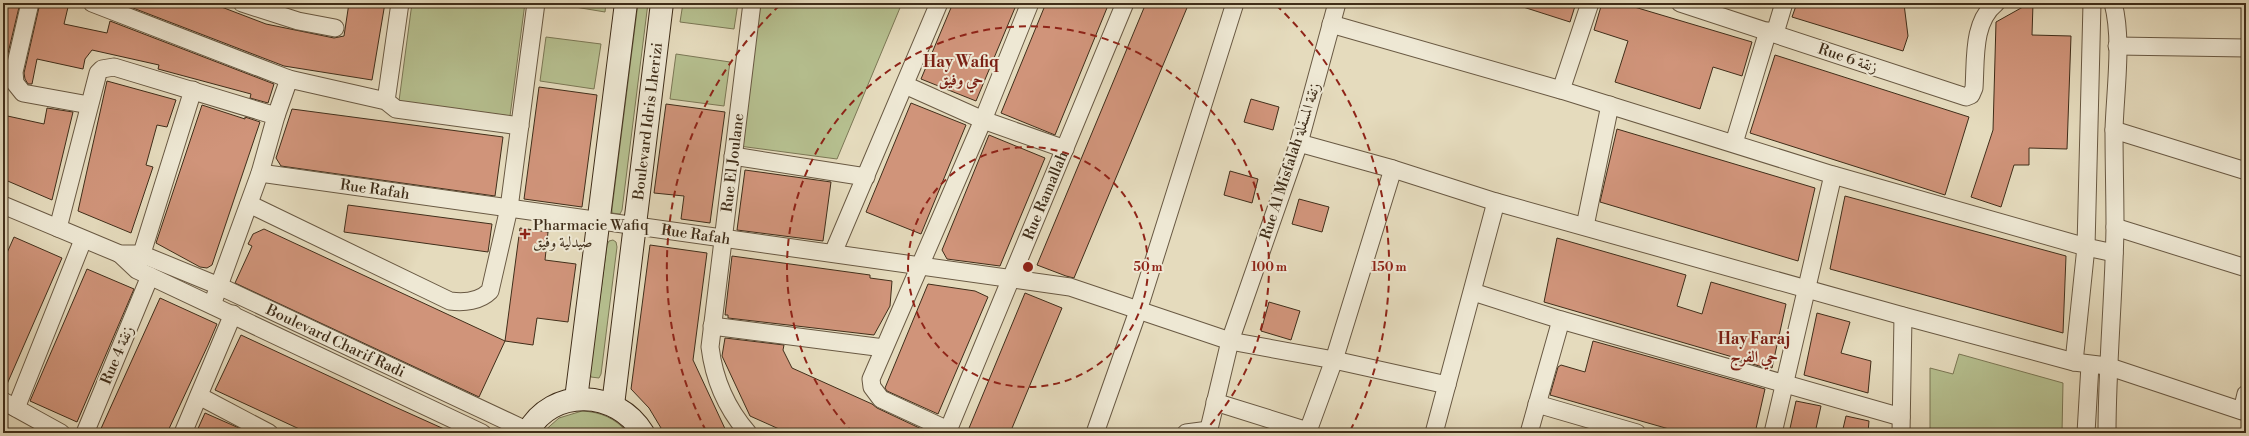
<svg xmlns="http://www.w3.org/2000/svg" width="2249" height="436" font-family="'Libre Bodoni',Amiri,serif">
<rect width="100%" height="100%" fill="#e5dbbd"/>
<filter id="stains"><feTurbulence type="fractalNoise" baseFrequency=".005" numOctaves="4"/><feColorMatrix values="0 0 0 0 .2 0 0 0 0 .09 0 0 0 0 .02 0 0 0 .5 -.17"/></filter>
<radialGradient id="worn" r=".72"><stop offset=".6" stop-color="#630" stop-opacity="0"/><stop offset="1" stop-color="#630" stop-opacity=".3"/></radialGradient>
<path fill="#b6c090" stroke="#7b7755" d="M412 3H525L510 116 399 101Z
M551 3H606L605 12Z
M638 3H648L622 210 620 214 612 213V209Z
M683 3H738L734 29 680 22Z
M758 3H902L837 159 739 146Z
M546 37 601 44 594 89 540 81Z
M676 54 730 62 724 106 670 99Z
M613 240 616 242 617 247 601 374 599 378 591 377 590 372 607 245 609 241Z
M1959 354 2063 383 2062 433H1930V368L1953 374Z
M582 411C601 412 615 418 628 433H542L559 418Z"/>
<path fill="#d0947a" stroke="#402e1a" d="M3 3H20L4 70 5 83 3 82Z
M40 3H69L64 24 107 33 110 21 274 84 268 103 250 98 251 94 158 69 159 65 92 50 85 59 83 69 37 59 32 84H28L25 79 24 73Z
M120 3H211L266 24 334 38 344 36 349 3H385L372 80 284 66Z
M953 3H1017L976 101 921 79Z
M1046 3H1109L1055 135 1001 113Z
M1146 3H1189L1074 278 1066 276 1037 265Z
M1520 3H1576L1570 22 1520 6Z
M1602 3H1621L1752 42 1742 76 1713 67 1700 109 1615 82 1628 41 1594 30Z
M1797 3 1904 4 1908 36 1903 51 1792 17Z
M2030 3H2033L2032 35 2071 36 2067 149 2029 148V165H2014L2001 207 1971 197 1993 130 1996 22Z
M1775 55 1969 117 1945 195 1750 133Z
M107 81 176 100 167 127 157 125 146 165 153 167 131 233 78 211Z
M539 87 597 95 582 207 524 199Z
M1251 99 1279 107 1273 130 1244 122Z
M911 103 966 125 921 234 866 212Z
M666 104 725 112 710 223 681 219 684 196 654 193Z
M202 105 245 119V117L260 122 212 265 207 268 200 267 156 243Z
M47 108 73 112 52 200 3 179V115L44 124Z
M292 109 503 137 495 196 281 166 276 158Z
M1617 129 1815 188 1798 261 1600 202Z
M989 135 1045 158 1000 266 947 259 942 250Z
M745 170 831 182 823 241 737 230Z
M1230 171 1258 179 1252 203 1224 195Z
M1845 196 2066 256 2063 333 1830 269Z
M1299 199 1329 207 1322 232 1292 224Z
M348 205 492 224 488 252 344 232Z
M520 228 548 232 545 260 576 264 568 322 537 318 533 345 505 341 479 397 235 283 252 246 248 244 253 234 264 229 505 341Z
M14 237 62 258 4 391 3 262Z
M1557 238 1686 275 1677 306 1702 314 1711 282 1786 304 1772 368 1770 367 1769 369 1736 359V358L1544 302Z
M650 245 707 253 693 360 727 433H664L649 408 631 389Z
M732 256 870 275V278L892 281 890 306 874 335 728 318V315H725Z
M87 269 134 289 77 422 30 401Z
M928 284 975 291 988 297 938 414 887 391 885 388Z
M1025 293 1062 308 1010 433H967Z
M160 298 217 324 208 345 167 433H99Z
M1269 302 1300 311 1291 340 1261 331Z
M1817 313 1850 322 1841 353 1871 361 1868 393 1804 375Z
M241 335 393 406 453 433H308L215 390Z
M725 338 784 345 783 350 792 368 872 404 877 408 930 433H788L750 416 722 356Z
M1593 341 1765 389 1755 433H1683L1550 395 1558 367 1561 365 1585 372Z
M1796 401 1821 406 1815 433H1789Z
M205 413 239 428 248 433H196Z
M1846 416 1869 421 1868 433H1842Z"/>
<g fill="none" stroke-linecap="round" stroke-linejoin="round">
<defs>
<g id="minor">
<path d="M30 3 14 72 15 83 23 93 89 105"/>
<path d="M92 3 289 79"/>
<path d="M242 3 298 21 335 28"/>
<path d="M1680 3 1966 97 1971 95 1974 88C1976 60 1972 22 1996 3"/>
<path d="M1331 24 1561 90 1833 175 2086 247 2114 253"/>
<path d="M1775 33 1784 3"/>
<path d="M2117 46 2246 48"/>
<path d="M905 85 983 120 1065 149"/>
<path d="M1561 90 1590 3"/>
<path d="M386 101 400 3"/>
<path d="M2114 130 2246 171"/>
<path d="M1734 143 1768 31"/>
<path d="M733 156 866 177"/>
<path d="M1393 169 1496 202 1903 316 2074 362 2107 366 2242 411 2246 394"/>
<path id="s1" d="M260 173 1070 287 1230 341 1334 360 1447 385"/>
<path d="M249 204 450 301C464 303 480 301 490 291L509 208 536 3"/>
<path id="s2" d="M3 205 120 254H141L219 286 528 431"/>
<path d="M1585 226 1610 105"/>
<path d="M2115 227 2246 268"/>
<path d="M58 228 98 73 102 69 114 67 276 116"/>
<path d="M833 253 939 3"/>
<path d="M120 254 137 270 482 433"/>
<path d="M138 266 193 90"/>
<path d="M1473 292 1561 320 1901 417"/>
<path d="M212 305 260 173 276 116 289 79 386 101 396 109 520 126"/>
<path d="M712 326 884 348"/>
<path d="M2074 362 2086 247 2092 3"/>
<path d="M199 396 269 433"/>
<path d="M3 401 61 433"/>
<path d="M1215 402 1308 431 1334 360 1393 169 1299 143"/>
<path d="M1537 404 1637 433"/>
<path d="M16 408 83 240"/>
<path d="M948 430 881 399 872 387 871 379 983 120 1030 3"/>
<path d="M85 433 150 276"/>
<path d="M183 433 233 314"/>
<path id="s3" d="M748 433C727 409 714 379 710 347L752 3"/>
<path id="s4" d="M947 433 1125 3"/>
<path d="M1095 433 1138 311 1235 3"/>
<path d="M1186 433 1209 430"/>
<path d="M1208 433 1230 341 1299 143 1337 3"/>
<path d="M1434 433 1496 202"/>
<path d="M1529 433 1561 320"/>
<path d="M1773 433 1833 175"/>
<path d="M1901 433 1903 316"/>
<path d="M2086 433 2090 365"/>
<path d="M2107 433C2107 364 2114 296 2115 227 2115 195 2114 162 2114 130 2115 92 2123 39 2113 3"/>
</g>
<g id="secondary">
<path d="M576 399 626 3"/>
<path id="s5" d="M613 405 662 3"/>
<path d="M527 433C552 386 617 390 643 433"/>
</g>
</defs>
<use href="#minor" stroke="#695943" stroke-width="19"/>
<use href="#secondary" stroke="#402e1a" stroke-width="24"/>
<use href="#minor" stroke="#eee8d4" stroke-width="17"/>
<use href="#secondary" stroke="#eee8d4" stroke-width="22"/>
</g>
<g fill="none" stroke="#8f2418" stroke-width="2" stroke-dasharray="7 5">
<circle cx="1028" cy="267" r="120"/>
<path d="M853 433A241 241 0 1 1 1203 433"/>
<path d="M706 431A361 361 0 0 1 780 5M1276 5A361 361 0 0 1 1350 431"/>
</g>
<path fill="#8f2418" stroke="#eee8d4" stroke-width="1.5" d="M523 228h4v4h4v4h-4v4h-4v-4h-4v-4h4z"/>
<g text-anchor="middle" stroke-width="4" stroke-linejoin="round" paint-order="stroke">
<g font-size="15" fill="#402e1a" stroke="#eee8d4">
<text transform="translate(1848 58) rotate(19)" y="5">Rue 6 زنقة</text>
<text dy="5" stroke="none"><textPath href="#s5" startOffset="286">Boulevard Idris Lherizi</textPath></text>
<text transform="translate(1290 161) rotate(-72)" y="5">Rue Al Misfalah زنقة المسفلة</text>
<text dy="5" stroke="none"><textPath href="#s3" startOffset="281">Rue El Joulane</textPath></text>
<text dy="5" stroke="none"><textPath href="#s1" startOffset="116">Rue Rafah</textPath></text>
<text dy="5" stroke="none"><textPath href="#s4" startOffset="257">Rue Ramallah</textPath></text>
<text dy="5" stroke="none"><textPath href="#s1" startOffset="440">Rue Rafah</textPath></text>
<text dy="5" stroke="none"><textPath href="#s2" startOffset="361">Boulevard Charif Radi</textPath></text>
<text transform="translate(117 355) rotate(-67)" y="5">Rue 4 زنقة</text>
</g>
<g font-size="15" fill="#402e1a" stroke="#eee8d4" text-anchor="start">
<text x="533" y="230">Pharmacie Wafiq<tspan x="533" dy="17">صيدلية وفيق</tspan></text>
</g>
<g font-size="16" font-weight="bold" fill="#7a1f14" stroke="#eee8d4">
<text x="961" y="67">Hay Wafiq<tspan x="961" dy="18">حي وفيق</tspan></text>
<text x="1754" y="344">Hay Faraj<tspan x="1754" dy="18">حي الفرج</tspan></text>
</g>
</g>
<circle cx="1028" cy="267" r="6" fill="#8f2418" stroke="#eee8d4" stroke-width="2"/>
<g font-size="12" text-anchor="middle" font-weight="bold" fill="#8f2418" stroke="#eee8d4" stroke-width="4" stroke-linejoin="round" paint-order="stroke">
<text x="1148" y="271">50 m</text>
<text x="1269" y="271">100 m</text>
<text x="1389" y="271">150 m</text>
</g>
<rect width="2249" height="436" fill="none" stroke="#e5dbbd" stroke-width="16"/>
<rect x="4" y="4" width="2241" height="428" fill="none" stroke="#402e1a" stroke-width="2"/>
<rect x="8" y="8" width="2233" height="420" fill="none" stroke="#402e1a"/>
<rect width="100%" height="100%" filter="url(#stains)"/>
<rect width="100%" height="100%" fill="url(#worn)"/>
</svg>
